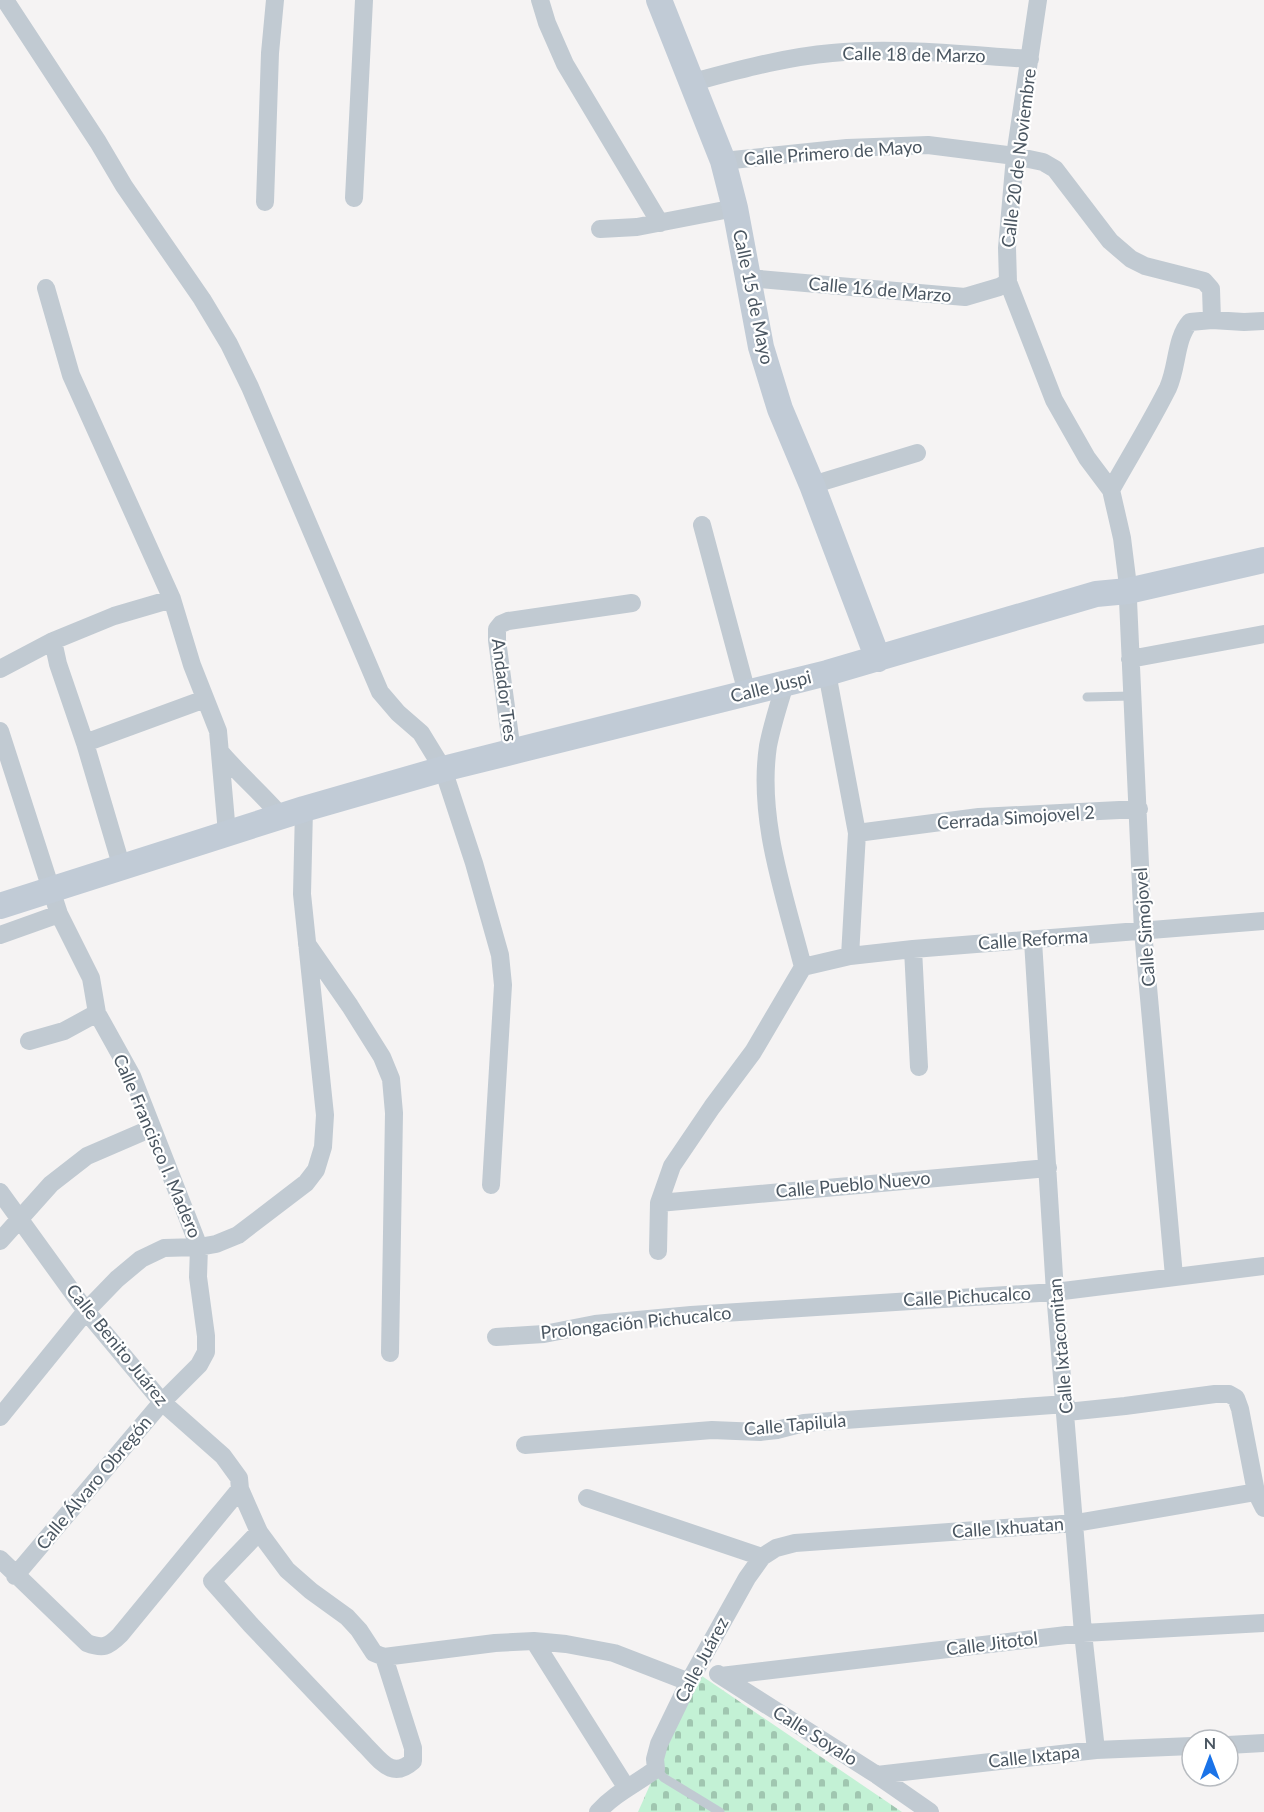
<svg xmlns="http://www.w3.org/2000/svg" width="1264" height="1812" font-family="Lato,sans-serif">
<defs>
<pattern id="cemetery-stones" width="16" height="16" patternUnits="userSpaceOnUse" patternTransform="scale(1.5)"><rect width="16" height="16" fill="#c3f1d5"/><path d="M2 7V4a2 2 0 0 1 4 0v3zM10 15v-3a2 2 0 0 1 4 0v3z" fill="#a0c6b0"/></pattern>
</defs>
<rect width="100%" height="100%" fill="#f5f3f3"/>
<path fill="url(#cemetery-stones)" d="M699 1674 902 1812H638Z"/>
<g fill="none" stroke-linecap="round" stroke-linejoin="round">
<path stroke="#c1cad2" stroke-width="9" d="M1087 697 1132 696
M656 1769 664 1778 720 1812"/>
<path stroke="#c1cad2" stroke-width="18" d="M5 0 98 142 124 186 202 299 229 344 250 387 380 692 398 713 421 733 443 769 474 863 500 955 503 985 491 1185
M540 0 547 23 565 64 660 223
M1038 0 1015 156 1007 248 1008 282 1054 400 1087 458 1111 490 1122 538 1127 578 1143 931 1174 1276
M693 82C739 70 785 57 832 53 898 47 965 55 1030 59
M723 161 847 148 928 145 1015 156 1043 162 1055 169 1110 241 1131 259 1145 266 1204 281 1211 289 1212 320 1244 322 1264 321
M354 198 364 0
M265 202 270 53 275 0
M600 229 637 227 735 208
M748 278 965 297 999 287 1008 282
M46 288 71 375 172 599 192 665 218 731 227 833
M812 485 917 453
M1111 490C1130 456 1151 422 1168 388 1178 366 1175 339 1190 322L1212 320
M702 525 747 693
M53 641 58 664 85 743 122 868
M1130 659 1264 634
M0 669 53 641 114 616 172 599
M827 673 857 833 850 956
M0 731 59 914 91 978 97 1013 132 1076 199 1247 198 1277 206 1336V1352L199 1365 162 1402 15 1576
M85 743 205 699
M512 752 497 640V629L501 624 508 621 632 603
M221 753C240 775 262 794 281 816
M857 833 979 817 1139 809
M0 935 59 914
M1033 941 1055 1292 1083 1633 1096 1750
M307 944 350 1006 382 1057 391 1079 394 1113 390 1353
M913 949 919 1067
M803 967 850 956 913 949 1264 921
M29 1041 64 1031 97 1013
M0 1192 86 1311 162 1402 223 1456 239 1478 240 1489 259 1532 287 1570 311 1591 347 1617 359 1630 374 1653 384 1657 495 1643 534 1641 566 1644 614 1653 689 1682
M659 1203 1048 1168
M0 1241 51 1184 87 1156 152 1128
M658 1251 659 1203 672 1166 712 1107 753 1052 803 967C785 896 757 820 768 746 772 725 779 704 785 684
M496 1337 544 1334 595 1324 691 1315 1055 1292 1264 1266
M1067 1412 1125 1406 1215 1394H1229L1236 1398 1240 1409 1256 1492 1264 1508
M0 1417 86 1311 117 1279 141 1259 164 1248 199 1247 216 1244 238 1235 306 1183 316 1170 323 1147 325 1115 302 894 304 809
M525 1445 712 1430 760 1432 777 1430 804 1423 1066 1404
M587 1498 762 1557
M259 1532 212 1581 251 1625 365 1745C381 1761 392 1780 413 1761V1748L384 1657
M0 1559 87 1643C103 1649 108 1647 120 1635L240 1489
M534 1641 626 1787
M718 1674 877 1775 930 1812
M721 1676 1083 1633 1264 1623
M1228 1745 1264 1743
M877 1775 1096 1750 1192 1746
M598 1812C615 1793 636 1784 656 1769L655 1759 659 1744 689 1682 747 1578 762 1557 776 1548 795 1543 1076 1523 1256 1492"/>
<path stroke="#c1cbd6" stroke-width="26" d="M659 0 723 161 735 208 761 347 780 409 812 485 878 659
M0 906 304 809 443 769 827 673 1096 594 1128 591 1264 560"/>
</g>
<g text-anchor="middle" stroke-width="4.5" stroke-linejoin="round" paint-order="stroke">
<g font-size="18" fill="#4a5661" stroke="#fff">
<text transform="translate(914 55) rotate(1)" y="6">Calle 18 de Marzo</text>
<text transform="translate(833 153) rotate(-4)" y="6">Calle Primero de Mayo</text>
<text transform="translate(1019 158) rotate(-83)" y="6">Calle 20 de Noviembre</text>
<text transform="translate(880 290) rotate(5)" y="6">Calle 16 de Marzo</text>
<text transform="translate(753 297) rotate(78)" y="6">Calle 15 de Mayo</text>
<text transform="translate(771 687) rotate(-14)" y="6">Calle Juspi</text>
<text transform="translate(504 690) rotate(83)" y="6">Andador Tres</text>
<text transform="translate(1016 818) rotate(-4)" y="6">Cerrada Simojovel 2</text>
<text transform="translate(1145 927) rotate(-94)" y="6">Calle Simojovel</text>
<text transform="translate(1033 940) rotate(-4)" y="6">Calle Reforma</text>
<text transform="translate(157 1146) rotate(67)" y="6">Calle Francisco I. Madero</text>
<text transform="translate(853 1185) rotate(-5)" y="6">Calle Pueblo Nuevo</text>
<text transform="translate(967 1297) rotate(-3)" y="6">Calle Pichucalco</text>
<text transform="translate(636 1323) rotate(-6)" y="6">Prolongación Pichucalco</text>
<text transform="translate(117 1345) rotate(51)" y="6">Calle Benito Juárez</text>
<text transform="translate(1061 1346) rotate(-95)" y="6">Calle Ixtacomitan</text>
<text transform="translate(795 1425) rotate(-5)" y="6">Calle Tapilula</text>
<text transform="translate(94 1483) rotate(-50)" y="6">Calle Álvaro Obregón</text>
<text transform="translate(1008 1528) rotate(-4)" y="6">Calle Ixhuatan</text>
<text transform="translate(992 1644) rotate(-7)" y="6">Calle Jitotol</text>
<text transform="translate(702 1660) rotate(-62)" y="6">Calle Juárez</text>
<text transform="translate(815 1736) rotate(32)" y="6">Calle Soyalo</text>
<text transform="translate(1034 1757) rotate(-6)" y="6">Calle Ixtapa</text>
</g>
</g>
<g transform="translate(1210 1758)"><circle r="28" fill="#ffffff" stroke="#b7bbc0" stroke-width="1.5"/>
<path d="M0-4.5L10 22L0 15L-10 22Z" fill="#1a73e8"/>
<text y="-9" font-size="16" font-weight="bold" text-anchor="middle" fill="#4a5661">N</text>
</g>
</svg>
